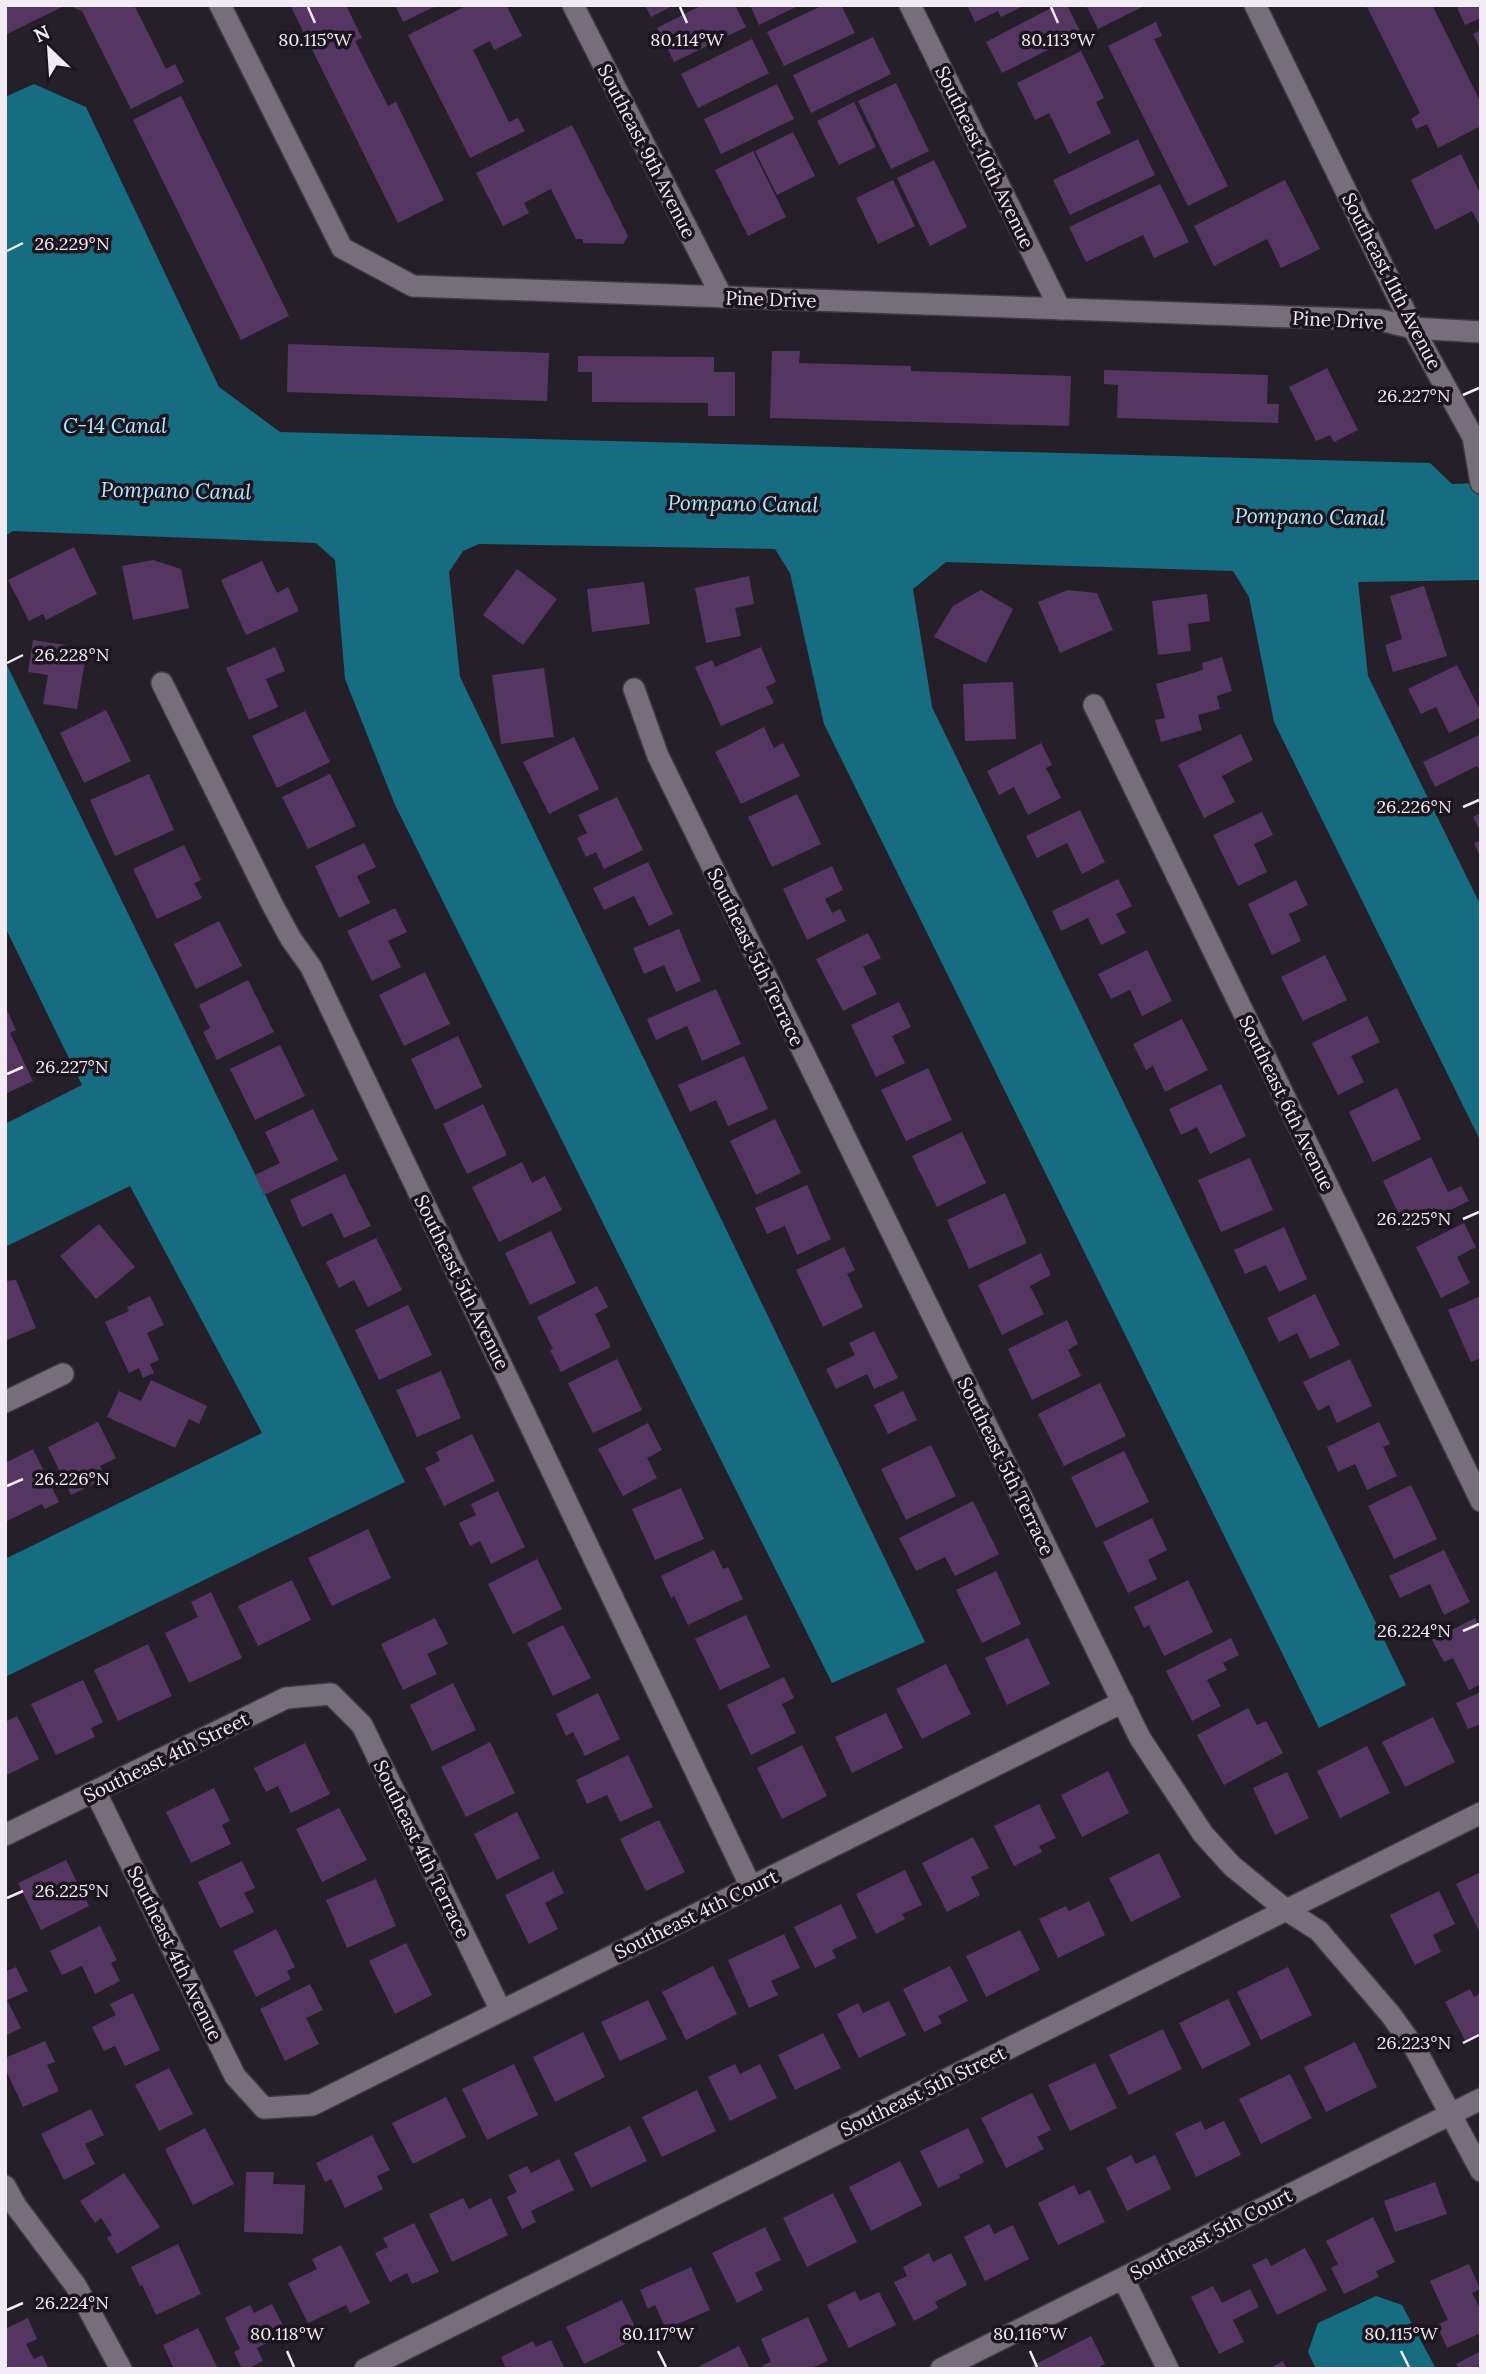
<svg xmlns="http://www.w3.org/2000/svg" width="1486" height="2374" font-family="Lora,serif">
<rect width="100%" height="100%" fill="#251f29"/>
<path fill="#166d81" d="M34 84 86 107 219 387 280 432 1430 463 1452 484 1481 483V580L1358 582 1368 676 1481 906V1142L1274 722 1249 597 1233 571 946 562 913 589 932 707 1406 1685 1319 1728 824 724 790 573 775 549 479 544 463 551 449 572 460 677 925 1642 832 1683 395 805 345 679 335 560 316 543 13 531 5 536V97Z
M5 661 405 1482 5 1677V1559L262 1433 130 1186 5 1247V1124L82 1085 5 927Z
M1376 2296 1402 2305 1436 2369H1316L1308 2352 1318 2323Z"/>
<path fill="#553663" d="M5 5H66L5 35Z
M67 5H134L166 69 175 64 184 82 131 109 82 11Z
M290 5H346L362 38 355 41 388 106 396 102 444 200 398 223Z
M395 5H438L403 22Z
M468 5H506L522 36 494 50 490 41 473 50 509 122 518 118 525 131 470 158 408 35Z
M645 5H674L651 17Z
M702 5H735L746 27 674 62 657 28Z
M750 5H800L759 25Z
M823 5H841L855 33 784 66 767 32Z
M967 5H1025L1001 17 998 11 975 22Z
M1057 5H1067L1081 33 1002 73 986 42Z
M1086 5H1146L1098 29Z
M1366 5H1432L1481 103V126L1438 148 1427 124 1416 129 1411 119 1420 113Z
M1456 5H1481V18L1465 25Z
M1156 22 1162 36 1154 39 1228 186 1188 206 1108 46Z
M1481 30V50L1473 34Z
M873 37 891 74 811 113 793 75Z
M752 39 769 73 698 108 681 74Z
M1081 51 1104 98 1096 102 1111 133 1069 154 1049 113 1035 120 1017 83Z
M896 83 929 151 891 169 858 101Z
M777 84 794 119 721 154 704 119Z
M181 96 289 316 241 340 133 120Z
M854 102 876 147 839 165 817 121Z
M572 125 628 236 623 244 583 243V239H576L551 189 524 203 529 213 503 226 476 173Z
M793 132 815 176 777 195 755 151Z
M1138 139 1155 175 1070 215 1053 180Z
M753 151 786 217 748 236 715 170Z
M1461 154 1479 191 1481 190V228L1472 211 1435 230 1411 180Z
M934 160 967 227 930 246 897 178Z
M893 180 915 226 878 244 856 198Z
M1285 180 1320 249 1281 268 1267 239 1214 266 1194 226Z
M1160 184 1189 242 1154 258 1143 235 1086 262 1069 227Z
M288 344 549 353 547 401 287 392Z
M772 351H800L799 363 911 366V371L1071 376 1069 426 770 418Z
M578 356 714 357V372H735V416H708V403L592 402V372H578Z
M1327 368 1358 430 1334 442 1330 435 1316 441 1289 387Z
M1104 370 1268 375 1267 404H1279L1278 423 1117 418 1118 385 1104 384Z
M74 547 97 594 46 620 43 614 29 621 8 580Z
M153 560 181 569 189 608 133 620 122 566Z
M262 561 277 593 288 587 299 611 246 635 221 580Z
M517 569 557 599 523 645 483 615Z
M749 576 754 604 735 608 741 636 706 643 695 588Z
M644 582 650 624 592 632 587 589Z
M1424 586 1447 656 1393 672 1385 645 1402 639 1390 596Z
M981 590 1013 609 986 663 934 637 953 606Z
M1068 590 1097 593 1113 630 1060 653 1038 602Z
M1207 594 1210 621 1188 624 1191 651 1158 655 1152 601Z
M33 640 66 645 65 651 86 655 77 709 43 704 48 675 28 672Z
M275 647 285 671 266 679 278 707 249 720 226 668Z
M761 647 776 682 766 687 774 703 721 726 695 667 712 660 715 667Z
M1222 657 1232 691 1217 696 1220 709 1198 715 1202 730 1161 742 1155 720 1165 718 1156 684 1203 670 1202 663Z
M1457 665 1481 712V717L1449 733 1436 707 1421 714 1408 689Z
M544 668 554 737 501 744 492 675Z
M1013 682 1016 739 965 741 963 684Z
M106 710 131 761 84 783 60 733Z
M305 711 330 762 277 788 252 736Z
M764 727 774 748 783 743 800 776 741 804 715 752Z
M1241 734 1253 760 1222 776 1235 802 1204 818 1178 765Z
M1481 734V772L1477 766 1435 787 1423 762Z
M574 737 599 789 549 814 523 762Z
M1041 743 1052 765 1046 768 1061 798 1028 815 1014 787 999 795 987 771Z
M149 774 174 830 115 856 90 800Z
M330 774 356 826 308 849 282 797Z
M797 794 821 844 772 867 748 817Z
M617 797 643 850 604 869 596 852 586 857 577 838 587 833 578 815Z
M1080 810 1105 862 1082 874 1067 843 1037 858 1026 836Z
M1262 812 1273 835 1254 844 1267 872 1238 886 1213 835Z
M1481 813V833L1473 817Z
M1481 840V858L1474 843Z
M364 843 376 867 357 876 370 903 339 918 315 866Z
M184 845 201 880 194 883 202 898 157 919 133 869Z
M648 862 673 914 649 926 634 896 604 910 593 888Z
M832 866 843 890 825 899 832 913 840 909 846 921 807 940 783 889Z
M1118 879 1132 906 1116 914 1126 933 1101 945 1088 918 1061 931 1052 911Z
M1296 880 1308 905 1289 914 1301 941 1272 955 1248 904Z
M395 908 407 932 388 941 401 967 372 981 347 931Z
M219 921 242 966 196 989 174 944Z
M679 929 701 981 676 992 664 965 644 974 633 948Z
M868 933 881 958 863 967 877 994 843 1011 816 959Z
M1147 950 1172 1001 1142 1016 1130 990 1111 999 1098 974Z
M1325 955 1347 1000 1303 1021 1281 977Z
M425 972 450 1024 404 1046 379 995Z
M248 980 274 1032 217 1060 203 1032 210 1028 199 1005Z
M716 989 741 1044 702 1061 687 1026 656 1040 647 1019Z
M899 1002 911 1027 892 1036 905 1063 876 1077 851 1025Z
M5 1006 16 1030 10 1033 33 1081 5 1094Z
M1367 1016 1380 1042 1351 1056 1364 1082 1338 1095 1312 1043Z
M1182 1019 1208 1070 1165 1092 1153 1066 1146 1070 1133 1044Z
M458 1036 482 1087 435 1110 411 1059Z
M280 1045 305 1096 255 1120 230 1069Z
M744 1056 768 1109 728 1126 716 1100 690 1112 678 1085Z
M928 1068 952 1120 906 1141 881 1090Z
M1221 1084 1246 1136 1210 1154 1197 1127 1181 1135 1169 1109Z
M1397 1088 1421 1139 1373 1162 1349 1112Z
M483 1104 507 1155 467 1174 443 1124Z
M313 1109 338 1160 264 1195 255 1175 280 1163 265 1132Z
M775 1119 801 1173 756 1195 730 1141Z
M962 1132 986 1183 937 1207 912 1156Z
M1431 1157 1448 1192 1461 1186 1469 1201 1407 1231 1383 1181Z
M1250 1158 1273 1210 1221 1232 1198 1180Z
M522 1162 532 1183 545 1176 562 1210 499 1242 472 1187Z
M345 1174 371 1226 344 1238 332 1213 302 1227 290 1200Z
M807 1185 831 1239 797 1255 785 1226 767 1234 755 1208Z
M1005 1193 1027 1243 969 1269 947 1220Z
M1464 1223 1476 1247 1457 1257 1470 1283 1441 1298 1416 1247Z
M99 1224 135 1267 96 1299 60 1256Z
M1284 1227 1307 1279 1279 1292 1266 1265 1245 1274 1234 1250Z
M551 1231 576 1283 530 1305 505 1253Z
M376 1238 402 1290 368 1307 354 1280 339 1288 326 1262Z
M844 1247 855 1270 847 1274 863 1307 823 1327 796 1270Z
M1041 1253 1051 1275 1030 1286 1044 1314 1002 1335 978 1285Z
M16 1280 36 1328 5 1341V1281Z
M597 1286 608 1307 595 1314 611 1347 561 1372 550 1350 553 1349 537 1317Z
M1315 1294 1340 1345 1310 1359 1297 1333 1279 1342 1267 1318Z
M150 1296 164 1325 147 1333 159 1360 150 1364 154 1373 143 1378 139 1368 129 1373 105 1322 129 1311 127 1307Z
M1481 1296V1358L1471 1362 1448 1310Z
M408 1305 432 1355 379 1380 355 1330Z
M1067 1320 1078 1344 1068 1350 1081 1376 1032 1400 1008 1349Z
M874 1331 898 1378 874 1389 867 1374 836 1389 826 1369 855 1355 849 1343Z
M617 1359 642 1410 593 1433 568 1383Z
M1350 1359 1372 1406 1337 1423 1329 1405 1318 1411 1303 1382Z
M441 1371 461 1418 417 1437 396 1390Z
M151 1380 207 1406 199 1424 189 1419 175 1448 107 1417 119 1391 141 1401Z
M1100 1383 1126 1436 1064 1466 1038 1414Z
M903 1391 917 1420 888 1434 874 1405Z
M98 1422 116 1458 100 1466 106 1478 71 1495 48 1447Z
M1379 1422 1390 1444 1383 1447 1397 1476 1367 1490 1355 1464 1338 1472 1327 1447Z
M648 1423 662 1450 647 1458 657 1478 623 1496 598 1449Z
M472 1434 495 1481 444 1506 425 1468 440 1461 436 1452Z
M931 1445 956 1496 906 1520 881 1469Z
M33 1449 59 1502 45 1509 42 1504 5 1522V1463Z
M1124 1451 1149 1502 1096 1528 1071 1477Z
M1411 1485 1437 1539 1394 1559 1368 1506Z
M681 1488 704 1539 655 1560 632 1509Z
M498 1491 525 1547 491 1564 480 1541 470 1546 459 1523 476 1515 471 1504Z
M973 1501 999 1554 955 1576 945 1557 916 1571 899 1538Z
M1152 1518 1167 1550 1148 1560 1157 1579 1128 1593 1103 1542Z
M368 1529 391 1578 332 1606 308 1558Z
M714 1550 723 1569 728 1567 743 1599 688 1625 674 1596 671 1598 661 1576Z
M1444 1550 1470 1602 1444 1615 1430 1584 1400 1598 1389 1576Z
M537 1559 562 1609 513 1634 488 1584Z
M996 1571 1021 1624 982 1643 956 1590Z
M292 1580 311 1620 258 1646 238 1606Z
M1188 1580 1213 1632 1164 1656 1149 1625 1144 1628 1134 1607Z
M211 1592 242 1658 189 1683 165 1633 198 1617 191 1602Z
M746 1615 770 1667 720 1690 695 1639Z
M435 1618 448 1644 427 1654 437 1674 403 1690 381 1644Z
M1475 1618 1481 1630V1684L1469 1690 1453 1658 1444 1662 1432 1640Z
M563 1625 591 1678 553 1696 527 1643Z
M1028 1638 1050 1684 1007 1705 985 1658Z
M1231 1638 1239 1655 1223 1663 1227 1670 1207 1680 1221 1706 1192 1721 1166 1671Z
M148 1644 172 1696 118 1721 94 1670Z
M946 1664 971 1714 922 1739 896 1689Z
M784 1677 794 1698 782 1704 796 1733 751 1755 727 1705Z
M83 1680 103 1722 91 1728 95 1737 56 1755 31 1704Z
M453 1683 476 1730 432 1751 410 1705Z
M1481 1692V1724L1468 1729 1456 1703Z
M598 1693 620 1739 585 1756 573 1732 566 1736 556 1714Z
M1248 1708 1257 1725 1266 1721 1283 1753 1224 1785 1197 1735Z
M886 1713 903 1748 852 1773 835 1737Z
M17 1716 39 1759 5 1776V1722Z
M1433 1717 1455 1762 1405 1787 1382 1742Z
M490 1742 515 1793 466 1817 441 1767Z
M305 1743 330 1794 291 1813 278 1786 266 1792 254 1768Z
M802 1745 827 1796 782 1819 757 1768Z
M1367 1746 1390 1793 1340 1818 1317 1771Z
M628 1755 653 1807 620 1822 607 1795 587 1804 576 1780Z
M1108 1771 1129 1813 1082 1837 1061 1795Z
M1287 1772 1309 1818 1275 1835 1253 1788Z
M214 1788 230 1821 222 1825 231 1844 191 1863 166 1812Z
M1039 1804 1056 1838 1039 1846 1042 1852 1014 1866 994 1826Z
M339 1808 367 1860 322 1882 296 1829Z
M517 1812 540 1858 497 1880 474 1834Z
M659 1820 685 1872 646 1891 620 1839Z
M973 1837 989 1868 971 1877 980 1895 947 1912 922 1863Z
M1159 1853 1181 1897 1131 1922 1109 1878Z
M66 1860 89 1906 41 1930 18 1883Z
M242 1861 255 1888 244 1893 254 1912 220 1928 198 1882Z
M905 1870 922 1905 902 1914 905 1919 876 1934 856 1894Z
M553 1871 564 1893 545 1903 558 1929 529 1944 505 1895Z
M1481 1872V1928L1478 1929 1456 1884Z
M376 1879 396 1926 347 1948 326 1900Z
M1439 1891 1455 1924 1433 1935 1441 1952 1415 1965 1390 1915Z
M1089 1901 1105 1935 1058 1958 1039 1919 1066 1906 1069 1911Z
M841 1904 857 1938 832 1950 836 1958 815 1968 794 1927Z
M100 1926 117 1960 111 1963 120 1981 95 1994 82 1966 62 1975 50 1951Z
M276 1929 295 1967 287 1971 291 1979 256 1997 233 1951Z
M1020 1930 1040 1970 986 1997 966 1956Z
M784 1934 800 1968 771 1981 778 1995 749 2008 728 1960Z
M406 1943 432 1995 395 2014 369 1961Z
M713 1966 737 2014 686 2040 662 1992Z
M950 1966 968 2001 938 2016 942 2023 924 2032 903 1989Z
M16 1967 28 1991 7 2000 21 2028 5 2036V1972Z
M1288 1967 1312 2015 1261 2040 1237 1992Z
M310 1984 323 2010 306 2018 319 2044 285 2061 260 2009Z
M1470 1989 1474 1997 1481 1993V2035L1466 2042 1445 2002Z
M133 1993 160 2050 125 2066 115 2046 104 2051 92 2027 116 2015 110 2004Z
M1228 1999 1251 2045 1202 2069 1179 2023Z
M648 2000 667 2039 620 2061 601 2022Z
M889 2001 906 2035 859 2058 837 2014 858 2003 863 2013Z
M1163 2029 1182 2069 1129 2095 1109 2055Z
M583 2032 605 2077 555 2102 533 2057Z
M823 2033 841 2068 795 2090 778 2055Z
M45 2041 55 2062 47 2065 59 2091 23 2107 5 2068V2058Z
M1355 2042 1377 2087 1326 2112 1304 2067Z
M1095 2063 1117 2108 1070 2131 1048 2085Z
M514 2064 538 2115 487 2140 462 2089Z
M735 2064 740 2074 760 2064 777 2098 730 2121 708 2077Z
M169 2068 193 2114 159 2131 135 2085Z
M1290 2074 1312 2118 1261 2144 1239 2099Z
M697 2090 716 2131 662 2157 642 2117Z
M1032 2093 1051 2130 1037 2137 1044 2149 1006 2168 981 2118Z
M446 2097 466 2137 413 2164 392 2123Z
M91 2109 104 2135 85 2144 95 2164 64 2180 41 2134Z
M1201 2121 1205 2130 1224 2121 1241 2155 1196 2177 1175 2133Z
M630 2126 647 2161 591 2188 574 2153Z
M205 2128 234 2184 193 2205 165 2149Z
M968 2128 984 2162 959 2175 960 2178 938 2188 920 2151Z
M372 2135 390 2170 377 2176 383 2189 345 2208 331 2179 325 2182 316 2163Z
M1131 2155 1136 2164 1155 2155 1171 2189 1127 2211 1106 2168Z
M559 2159 574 2190 531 2211 536 2222 522 2229 507 2197 517 2192 508 2175 527 2166 531 2173Z
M900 2161 922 2205 871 2231 849 2187Z
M246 2172H274L273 2184 305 2185 303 2234 244 2232Z
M124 2173 160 2227 117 2254 107 2238 112 2235 101 2218 95 2223 80 2201Z
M1435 2182 1447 2214 1395 2232 1384 2201Z
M1074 2185 1079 2195 1090 2190 1105 2222 1058 2245 1038 2203Z
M833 2193 857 2242 807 2267 783 2218Z
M463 2198 469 2209 491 2198 508 2235 452 2262 429 2214Z
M1373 2217 1395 2262 1376 2271 1379 2277 1344 2294 1331 2268 1338 2264 1326 2241Z
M414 2223 439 2272 412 2284 407 2273 390 2282 375 2253 388 2247 383 2238Z
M989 2224 994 2234 1013 2225 1029 2259 985 2281 964 2237Z
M765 2227 781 2260 755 2273 763 2290 737 2303 712 2253Z
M178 2244 201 2294 156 2315 142 2285 140 2286 131 2267Z
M341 2245 370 2303 350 2313 346 2305 308 2323 288 2283 317 2269 312 2259Z
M1305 2248 1327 2290 1277 2315 1252 2265 1267 2258 1271 2266Z
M929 2253 933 2262 951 2253 967 2285 935 2302 938 2308 914 2321 894 2282 907 2276 903 2267Z
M1469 2264 1480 2289 1472 2293 1481 2310V2333L1447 2348 1437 2325 1448 2320 1430 2281Z
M691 2267 710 2310 666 2329 655 2305 648 2309 640 2290Z
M1213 2286 1222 2303 1250 2289 1259 2307 1233 2320 1244 2342 1219 2354 1191 2297Z
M855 2291 860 2301 879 2292 896 2325 849 2348 827 2305Z
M622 2300 640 2337 584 2364 566 2327Z
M272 2304 287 2333 257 2348 263 2361 247 2369H242L234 2352 240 2349 225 2318 250 2305 254 2313Z
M808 2317 828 2361 809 2369H764L763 2365 771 2362 761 2339Z
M28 2318 37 2339 26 2344 34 2359 42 2355 49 2369H5V2329Z
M198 2328 218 2369H174L163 2345Z
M1091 2336 1105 2364 1096 2369H1034L1032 2366Z
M551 2340 565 2369H506L501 2357 533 2341 536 2347Z
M739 2346 750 2369H694Z
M1481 2351V2369H1459L1456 2364Z
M1283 2361 1287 2369H1268Z"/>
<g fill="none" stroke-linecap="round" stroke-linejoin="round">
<defs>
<path id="street" d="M220 5 342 248 413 286 1380 320 1413 328 1481 332
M573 5 722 297
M910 5 1060 309
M1255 5 1413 328 1473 437 1481 483
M162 683 273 906 291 939 311 967 751 1887
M634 689 658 756 1140 1738 1203 1834 1232 1866 1286 1910 1319 1931 1391 2015 1416 2050 1481 2171
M1094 705 1481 1501
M5 1402 63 1374
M95 1791 235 2076 264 2108 312 2105 1123 1702
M5 1835 286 1698 331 1694 362 1725 501 2011
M5 2186 16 2206 76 2286 121 2369
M1123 2278 1168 2369
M365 2369 1481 1813
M941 2369 1481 2099"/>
</defs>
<use href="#street" stroke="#403a43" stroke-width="24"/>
<use href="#street" stroke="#766e7a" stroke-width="21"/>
</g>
<path fill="none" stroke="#f1ecf3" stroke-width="2.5" d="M308 7 315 23M680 7 687 23M1051 7 1058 23M7 251 23 243M1463 395 1479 388M7 663 23 655M1463 807 1479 800M7 1074 23 1067M1463 1219 1479 1212M7 1486 23 1479M1463 1631 1479 1624M7 1898 23 1891M1463 2043 1479 2035M7 2310 23 2303M287 2351 294 2367M658 2351 666 2367M1030 2351 1037 2367M1401 2351 1409 2367"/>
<g text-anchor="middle" stroke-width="7" stroke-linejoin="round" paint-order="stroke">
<g font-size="19" fill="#f1ecf3" stroke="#1c151f">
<text transform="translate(647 151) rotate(63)" y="7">Southeast 9th Avenue</text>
<text transform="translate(985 157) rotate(64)" y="7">Southeast 10th Avenue</text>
<text transform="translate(1392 281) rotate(63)" y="7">Southeast 11th Avenue</text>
<text transform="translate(771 299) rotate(2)" y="7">Pine Drive</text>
<text transform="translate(1338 320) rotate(3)" y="7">Pine Drive</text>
<text transform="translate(756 957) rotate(64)" y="7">Southeast 5th Terrace</text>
<text transform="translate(1287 1103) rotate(64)" y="7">Southeast 6th Avenue</text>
<text transform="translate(462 1282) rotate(64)" y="7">Southeast 5th Avenue</text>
<text transform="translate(1006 1466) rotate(64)" y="7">Southeast 5th Terrace</text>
<text transform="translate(166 1757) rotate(-26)" y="7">Southeast 4th Street</text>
<text transform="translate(422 1849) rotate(64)" y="7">Southeast 4th Terrace</text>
<text transform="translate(696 1914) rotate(-26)" y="7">Southeast 4th Court</text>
<text transform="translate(175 1953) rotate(64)" y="7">Southeast 4th Avenue</text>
<text transform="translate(923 2091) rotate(-26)" y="7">Southeast 5th Street</text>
<text transform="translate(1211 2234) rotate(-27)" y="7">Southeast 5th Court</text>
</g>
<g font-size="21" font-style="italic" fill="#adecfd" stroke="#1c151f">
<text x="115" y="433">C-14 Canal</text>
<text transform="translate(176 491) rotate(1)" y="7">Pompano Canal</text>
<text transform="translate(743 504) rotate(1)" y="7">Pompano Canal</text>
<text transform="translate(1310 517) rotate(1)" y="7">Pompano Canal</text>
</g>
</g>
<g font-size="18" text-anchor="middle" fill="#f1ecf3" stroke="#1c151f" stroke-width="7" stroke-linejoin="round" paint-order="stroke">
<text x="687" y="46">80.114°W</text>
<text x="1058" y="46">80.113°W</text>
<text x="315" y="46">80.115°W</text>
<text x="72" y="250">26.229°N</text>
<text x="1414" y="402">26.227°N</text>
<text x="72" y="661">26.228°N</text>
<text x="1414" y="813">26.226°N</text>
<text x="72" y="1073">26.227°N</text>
<text x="1414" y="1225">26.225°N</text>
<text x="72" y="1485">26.226°N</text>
<text x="1414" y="1637">26.224°N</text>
<text x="72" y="1897">26.225°N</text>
<text x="1414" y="2049">26.223°N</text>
<text x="72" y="2309">26.224°N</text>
<text x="287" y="2340">80.118°W</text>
<text x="658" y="2340">80.117°W</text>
<text x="1030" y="2340">80.116°W</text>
<text x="1401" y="2340">80.115°W</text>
</g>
<rect width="1486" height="2374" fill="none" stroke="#f1ecf3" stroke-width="14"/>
<g transform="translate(49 49) rotate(335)" stroke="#1c151f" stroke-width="5" paint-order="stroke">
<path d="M0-5L12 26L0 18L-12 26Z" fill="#f1ecf3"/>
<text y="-10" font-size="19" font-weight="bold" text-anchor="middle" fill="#f1ecf3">N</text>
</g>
</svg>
